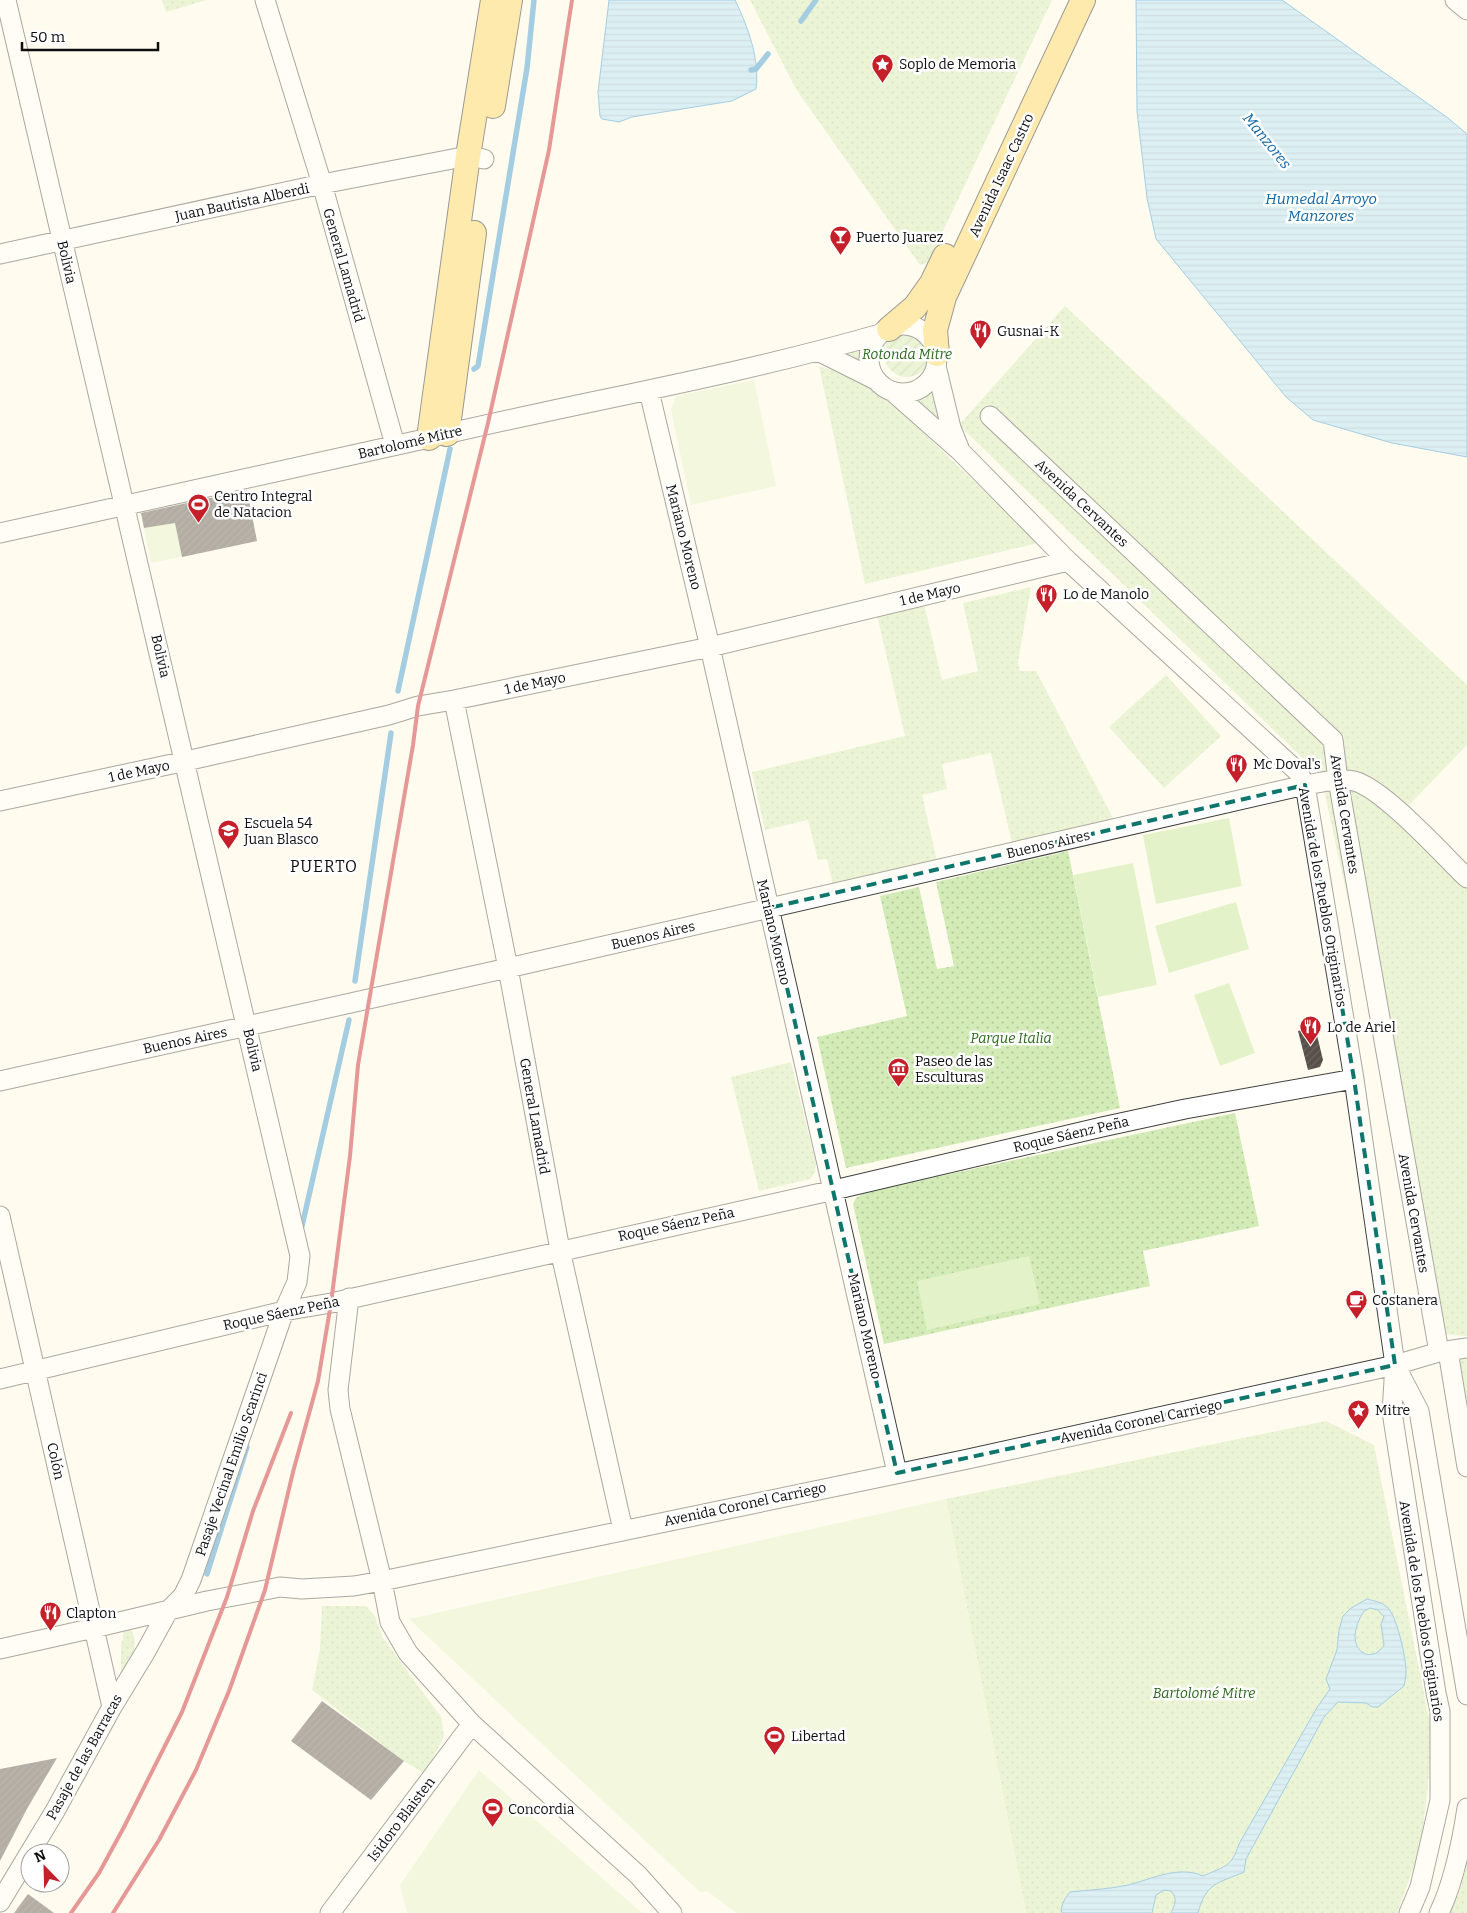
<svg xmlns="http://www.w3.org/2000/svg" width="1467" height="1913" font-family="Bitter,serif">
<defs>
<pattern id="grass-dots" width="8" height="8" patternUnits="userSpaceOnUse" patternTransform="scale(1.25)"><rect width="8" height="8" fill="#d3ebb7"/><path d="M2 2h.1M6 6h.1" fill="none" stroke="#b4c89c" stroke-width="1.8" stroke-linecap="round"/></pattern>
<pattern id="garden-furrows" width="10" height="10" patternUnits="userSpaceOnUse" patternTransform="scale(1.25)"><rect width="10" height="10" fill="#d3ebb7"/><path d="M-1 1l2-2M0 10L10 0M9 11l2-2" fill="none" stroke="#b4c89c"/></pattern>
<pattern id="water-rules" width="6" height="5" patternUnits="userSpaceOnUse" patternTransform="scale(1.25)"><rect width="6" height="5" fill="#b1dff9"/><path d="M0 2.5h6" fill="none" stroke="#97bed4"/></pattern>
<pattern id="building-hatch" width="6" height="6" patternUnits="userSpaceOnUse" patternTransform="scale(1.25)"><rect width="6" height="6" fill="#574f4a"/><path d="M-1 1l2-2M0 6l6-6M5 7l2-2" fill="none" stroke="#6a6460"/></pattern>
</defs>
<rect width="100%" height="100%" fill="#fffcef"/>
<path fill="url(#grass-dots)" d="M162 0H207L166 12Z
M750 0H1052L928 263 920 265 796 89Z
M1065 306 1467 685V745L1409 805 1467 872V1336L1442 1334 1321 776 959 425Z
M864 348 863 364 840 356Z
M819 366 850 376 886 397 1038 543 865 584Z
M937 384 940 427 909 397 925 395Z
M1031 587 1018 662 1020 671H1036L1114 820 1012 843 991 753 942 764 947 789 922 795 937 861 833 885 827 859 818 860 808 820 765 830 752 772 905 736 877 615 924 604 942 680 978 671 963 603Z
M1166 675 1221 736 1164 788 1109 727Z
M1068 851 1120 1108 846 1168 817 1037 907 1016 880 896 919 887 937 969 954 966 936 882Z
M791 1062 816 1164 815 1172 810 1179 759 1191 731 1077Z
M1235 1113 1259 1226 1143 1251 1150 1286 884 1344 853 1204 856 1198 865 1192Z
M1459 1356 1467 1357V1400Z
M1326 1421 1374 1445 1433 1738 1421 1847 1397 1913H1026L946 1499Z
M322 1606H366L375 1616 383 1638 441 1717 444 1736 425 1774 404 1761 312 1690 320 1649Z
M127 1629 131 1630C141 1647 128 1666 121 1682V1647L124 1630Z
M1467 1863V1913H1450L1460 1891Z"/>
<path fill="url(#garden-furrows)" d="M884 354a23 23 0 1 1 46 0a23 23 0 1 1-46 0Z"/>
<path fill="#e4f2c9" d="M754 380 776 486 691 505 671 410 676 396Z
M247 490 257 541 151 563 141 514 145 512Z
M1229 818 1242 886 1156 904 1143 835Z
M1133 863 1157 985 1098 997 1073 875Z
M1236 902 1249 949 1169 973 1155 926Z
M1229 983 1255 1053 1220 1066 1194 995Z
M1029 1256 1040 1304 927 1330 917 1281Z
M946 1499 1026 1913H737L707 1891 700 1892 409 1619Z
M479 1770 642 1913H407L400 1885Z"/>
<path fill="url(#water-rules)" stroke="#3596d3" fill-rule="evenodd" d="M609 0H735C748 27 760 59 756 89L732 101 632 117 619 122 602 119 600 116 598 92Z
M1136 0H1282L1448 118 1467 134V457L1392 443 1313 420 1286 397 1156 239 1147 198 1137 111Z
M1367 1599C1374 1601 1382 1602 1388 1608 1397 1617 1406 1658 1406 1671 1406 1676 1405 1681 1404 1686L1378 1707H1372L1366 1703 1338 1702 1324 1717 1246 1859 1244 1872C1219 1883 1206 1882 1198 1913H1171C1175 1904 1178 1899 1171 1891L1164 1890 1156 1895 1152 1913H1063L1061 1911C1062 1903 1065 1898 1070 1892 1089 1890 1110 1889 1128 1885 1152 1879 1179 1865 1203 1876 1225 1866 1231 1868 1239 1844L1318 1706 1330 1689 1326 1679 1337 1650 1339 1630 1343 1616 1351 1608ZM1370 1608 1378 1610 1384 1617 1381 1624 1384 1645C1374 1661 1356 1656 1355 1637 1355 1629 1359 1618 1364 1611Z"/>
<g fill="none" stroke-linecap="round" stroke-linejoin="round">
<path stroke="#3596d3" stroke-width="5.5" d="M801 21 816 0
M751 70 756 69 768 54
M474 369 478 366 527 68 534 0
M398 691 450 449
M355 981 391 733
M302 1226 349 1020
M207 1574 247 1447"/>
</g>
<path fill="url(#building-hatch)" d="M247 490 257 541 182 557 175 523 144 528 141 513Z
M1315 1027 1323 1060 1320 1067 1308 1070 1298 1031Z
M322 1701 404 1761 371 1800 291 1741Z
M57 1758 28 1807 0 1861V1769Z
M28 1894 54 1913H14Z"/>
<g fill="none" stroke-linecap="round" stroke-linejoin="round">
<defs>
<path id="minor" d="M265 0 322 184 395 445
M1455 0 1467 10
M0 254 322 184 468 156 484 159
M869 359a34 34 0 1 1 68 0a34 34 0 1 1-68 0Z
M820 352 876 380
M936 366 951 428 959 448
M649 391 710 647 897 1473
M892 391 961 452 1068 561 1298 772 1305 785 1354 1079 1395 1365 1392 1412 1436 1693 1440 1711V1800L1420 1887 1409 1913
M990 416 1333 740 1338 780 1439 1352
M0 533 429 438C579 402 731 377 880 334
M454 700 508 968 560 1250 623 1530
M0 801 186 761 389 715 418 706 454 700 710 647 1068 561
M0 1081 508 968 1305 785C1321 783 1339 777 1354 781 1383 788 1444 856 1467 878
M0 1216 112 1707
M349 1298 338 1390 340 1409 382 1581 390 1622 408 1653 472 1724 638 1875 672 1913
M1448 1351 1467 1467
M1395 1365 1419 1411 1467 1695
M0 1379 284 1311 331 1303 834 1190 1102 1127 1185 1109 1354 1079
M0 1649 94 1628 207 1601 265 1590 280 1587 302 1589 354 1586 382 1581 968 1459 1395 1365 1439 1352 1467 1348
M0 1902 55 1811 112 1707 146 1651 168 1611 183 1596 191 1580 284 1311 297 1282 300 1256 6 0
M330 1913 472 1724
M1439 1913C1454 1882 1462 1841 1467 1808"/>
<path id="major" d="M493 106 510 0
M889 329 915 307 932 283 945 256
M937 354 935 330 944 297 1083 0
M447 434 474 233
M429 438 468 156 493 0"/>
</defs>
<use href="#minor" stroke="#414141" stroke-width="21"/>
<use href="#major" stroke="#1f1f1f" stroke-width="26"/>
<use href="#minor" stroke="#fff" stroke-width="19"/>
<use href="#major" stroke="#fed660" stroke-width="24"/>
<path stroke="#c51f29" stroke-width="4" d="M71 1913 99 1873 124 1827 182 1712 227 1597 253 1511 291 1413
M113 1913 159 1840 196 1770 229 1691 265 1590 293 1472 318 1381 331 1303 350 1156 358 1065 413 745 418 706 488 423 549 150 572 0"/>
</g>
<path d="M0 0H1467V1913H0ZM1305 785 1354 1079 1395 1365 897 1473 769 908Z" fill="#fffcef" fill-opacity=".55" fill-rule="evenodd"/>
<path fill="none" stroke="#0f766e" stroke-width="4" stroke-dasharray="10 6" stroke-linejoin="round" d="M1305 785 1354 1079 1395 1365 897 1473 769 908Z"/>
<defs>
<symbol id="sight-pin" viewBox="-11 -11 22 30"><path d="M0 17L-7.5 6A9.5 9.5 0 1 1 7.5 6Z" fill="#c51f29" stroke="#fff"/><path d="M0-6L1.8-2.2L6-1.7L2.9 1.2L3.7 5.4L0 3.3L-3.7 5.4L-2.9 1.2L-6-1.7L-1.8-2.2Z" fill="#fff"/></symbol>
<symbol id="bar-pin" viewBox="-11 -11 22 30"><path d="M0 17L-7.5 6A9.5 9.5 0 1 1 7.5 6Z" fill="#c51f29" stroke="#fff"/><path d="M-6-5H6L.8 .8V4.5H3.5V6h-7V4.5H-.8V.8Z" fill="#fff"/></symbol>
<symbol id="restaurant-pin" viewBox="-11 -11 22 30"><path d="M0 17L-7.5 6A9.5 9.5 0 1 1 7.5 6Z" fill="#c51f29" stroke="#fff"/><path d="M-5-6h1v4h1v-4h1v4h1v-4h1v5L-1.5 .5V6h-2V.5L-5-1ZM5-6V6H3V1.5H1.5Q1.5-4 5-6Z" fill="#fff"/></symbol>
<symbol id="stadium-pin" viewBox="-11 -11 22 30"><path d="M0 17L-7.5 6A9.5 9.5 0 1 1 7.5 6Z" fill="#c51f29" stroke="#fff"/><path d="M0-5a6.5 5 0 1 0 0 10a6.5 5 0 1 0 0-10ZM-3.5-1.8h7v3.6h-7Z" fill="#fff"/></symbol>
<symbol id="school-pin" viewBox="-11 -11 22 30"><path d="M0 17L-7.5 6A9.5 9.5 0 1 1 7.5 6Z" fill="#c51f29" stroke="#fff"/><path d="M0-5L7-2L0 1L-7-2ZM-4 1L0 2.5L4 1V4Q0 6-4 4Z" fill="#fff"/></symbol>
<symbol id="museum-pin" viewBox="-11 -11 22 30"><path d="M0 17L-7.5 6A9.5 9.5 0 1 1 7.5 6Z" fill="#c51f29" stroke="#fff"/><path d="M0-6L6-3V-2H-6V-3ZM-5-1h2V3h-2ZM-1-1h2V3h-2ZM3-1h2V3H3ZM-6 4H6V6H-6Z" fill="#fff"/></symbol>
<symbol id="cafe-pin" viewBox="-11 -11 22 30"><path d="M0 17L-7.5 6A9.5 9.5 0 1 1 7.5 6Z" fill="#c51f29" stroke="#fff"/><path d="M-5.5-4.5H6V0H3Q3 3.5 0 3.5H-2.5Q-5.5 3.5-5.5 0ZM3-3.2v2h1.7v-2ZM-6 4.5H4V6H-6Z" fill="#fff"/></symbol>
</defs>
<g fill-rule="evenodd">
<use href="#sight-pin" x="870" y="52" width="25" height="34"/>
<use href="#bar-pin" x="828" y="224" width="25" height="34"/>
<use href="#restaurant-pin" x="968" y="318" width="25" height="34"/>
<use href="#stadium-pin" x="186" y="492" width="25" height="34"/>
<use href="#restaurant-pin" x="1034" y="582" width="25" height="34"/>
<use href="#restaurant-pin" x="1224" y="752" width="25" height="34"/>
<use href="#school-pin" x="216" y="818" width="25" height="34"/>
<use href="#restaurant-pin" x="1298" y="1014" width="25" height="34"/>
<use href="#museum-pin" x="886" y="1056" width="25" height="34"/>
<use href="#cafe-pin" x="1344" y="1288" width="25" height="34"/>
<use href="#sight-pin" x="1346" y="1398" width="25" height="34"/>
<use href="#restaurant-pin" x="38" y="1600" width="25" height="34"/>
<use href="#stadium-pin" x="762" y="1724" width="25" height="34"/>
<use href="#stadium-pin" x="480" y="1796" width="25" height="34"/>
</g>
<g text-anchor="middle" stroke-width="5" stroke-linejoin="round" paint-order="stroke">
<g font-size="14" fill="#0e0e0e" stroke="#fff" text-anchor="start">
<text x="899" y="69">Soplo de Memoria</text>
<text x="856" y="242">Puerto Juarez</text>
<text x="997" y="336">Gusnai-K</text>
<text x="214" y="501">Centro Integral<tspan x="214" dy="16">de Natacion</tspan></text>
<text x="1063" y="599">Lo de Manolo</text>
<text x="1253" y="769">Mc Doval's</text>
<text x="244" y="828">Escuela 54<tspan x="244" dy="16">Juan Blasco</tspan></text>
<text x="1327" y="1032">Lo de Ariel</text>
<text x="915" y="1066">Paseo de las<tspan x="915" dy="16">Esculturas</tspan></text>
<text x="1372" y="1305">Costanera</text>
<text x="1375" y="1415">Mitre</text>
<text x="66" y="1618">Clapton</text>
<text x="791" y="1741">Libertad</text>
<text x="508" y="1814">Concordia</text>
</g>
<g font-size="14" fill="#0e0e0e" stroke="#fff">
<text transform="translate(1001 175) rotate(-65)" y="5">Avenida Isaac Castro</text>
<text transform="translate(242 202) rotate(-12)" y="5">Juan Bautista Alberdi</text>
<text transform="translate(67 262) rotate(77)" y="5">Bolivia</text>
<text transform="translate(344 265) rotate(74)" y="5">General Lamadrid</text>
<text transform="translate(410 442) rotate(-13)" y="5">Bartolomé Mitre</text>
<text transform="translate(1082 503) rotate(43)" y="5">Avenida Cervantes</text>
<text transform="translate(684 537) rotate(76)" y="5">Mariano Moreno</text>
<text transform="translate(930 594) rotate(-13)" y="5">1 de Mayo</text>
<text transform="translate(161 656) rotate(77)" y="5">Bolivia</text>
<text transform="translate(535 683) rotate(-12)" y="5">1 de Mayo</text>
<text transform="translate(139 771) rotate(-12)" y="5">1 de Mayo</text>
<text transform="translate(1345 814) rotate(81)" y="5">Avenida Cervantes</text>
<text transform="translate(1048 844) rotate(-13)" y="5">Buenos Aires</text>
<text transform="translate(1323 897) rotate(80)" y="5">Avenida de los Pueblos Originarios</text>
<text transform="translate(774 932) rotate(77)" y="5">Mariano Moreno</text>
<text transform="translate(653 935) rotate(-13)" y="5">Buenos Aires</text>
<text transform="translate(185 1040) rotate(-12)" y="5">Buenos Aires</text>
<text transform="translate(253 1050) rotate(77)" y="5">Bolivia</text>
<text transform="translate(535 1116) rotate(80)" y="5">General Lamadrid</text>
<text transform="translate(1071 1134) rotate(-13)" y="5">Roque Sáenz Peña</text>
<text transform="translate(1414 1213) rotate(80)" y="5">Avenida Cervantes</text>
<text transform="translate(676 1224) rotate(-12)" y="5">Roque Sáenz Peña</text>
<text transform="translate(281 1313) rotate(-12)" y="5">Roque Sáenz Peña</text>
<text transform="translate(865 1326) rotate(77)" y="5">Mariano Moreno</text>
<text transform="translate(1141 1421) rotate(-12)" y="5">Avenida Coronel Carriego</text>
<text transform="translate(56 1461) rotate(77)" y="5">Colón</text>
<text transform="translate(231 1464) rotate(-71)" y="5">Pasaje Vecinal Emilio Scarinci</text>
<text transform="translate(745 1504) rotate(-12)" y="5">Avenida Coronel Carriego</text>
<text transform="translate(1422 1611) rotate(81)" y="5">Avenida de los Pueblos Originarios</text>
<text transform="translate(84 1757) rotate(-61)" y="5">Pasaje de las Barracas</text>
<text transform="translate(401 1819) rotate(-53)" y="5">Isidoro Blaisten</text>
</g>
<g font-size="14" font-style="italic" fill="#2c691b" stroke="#fff">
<text x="907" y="359">Rotonda Mitre</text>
<text x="1011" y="1043">Parque Italia</text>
<text x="1204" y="1698">Bartolomé Mitre</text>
</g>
<g font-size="15" font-style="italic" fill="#1167a6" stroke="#fff">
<text transform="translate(1267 141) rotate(51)" y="5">Manzores</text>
<text x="1321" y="204">Humedal Arroyo<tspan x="1321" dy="17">Manzores</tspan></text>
</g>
<g font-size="16" letter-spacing="1" fill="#0e0e0e" stroke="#fff">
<text x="324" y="872">PUERTO</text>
</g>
</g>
<g transform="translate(45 1868) rotate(337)"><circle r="24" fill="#ffffff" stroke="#9f9f9f"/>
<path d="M0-4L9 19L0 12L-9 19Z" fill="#c51f29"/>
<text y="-8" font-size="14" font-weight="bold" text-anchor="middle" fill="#0e0e0e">N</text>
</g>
<path d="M22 42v8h136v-8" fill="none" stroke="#0e0e0e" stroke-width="2.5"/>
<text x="30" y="42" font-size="15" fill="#0e0e0e" stroke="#ffffff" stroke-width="4" paint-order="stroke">50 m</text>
</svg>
